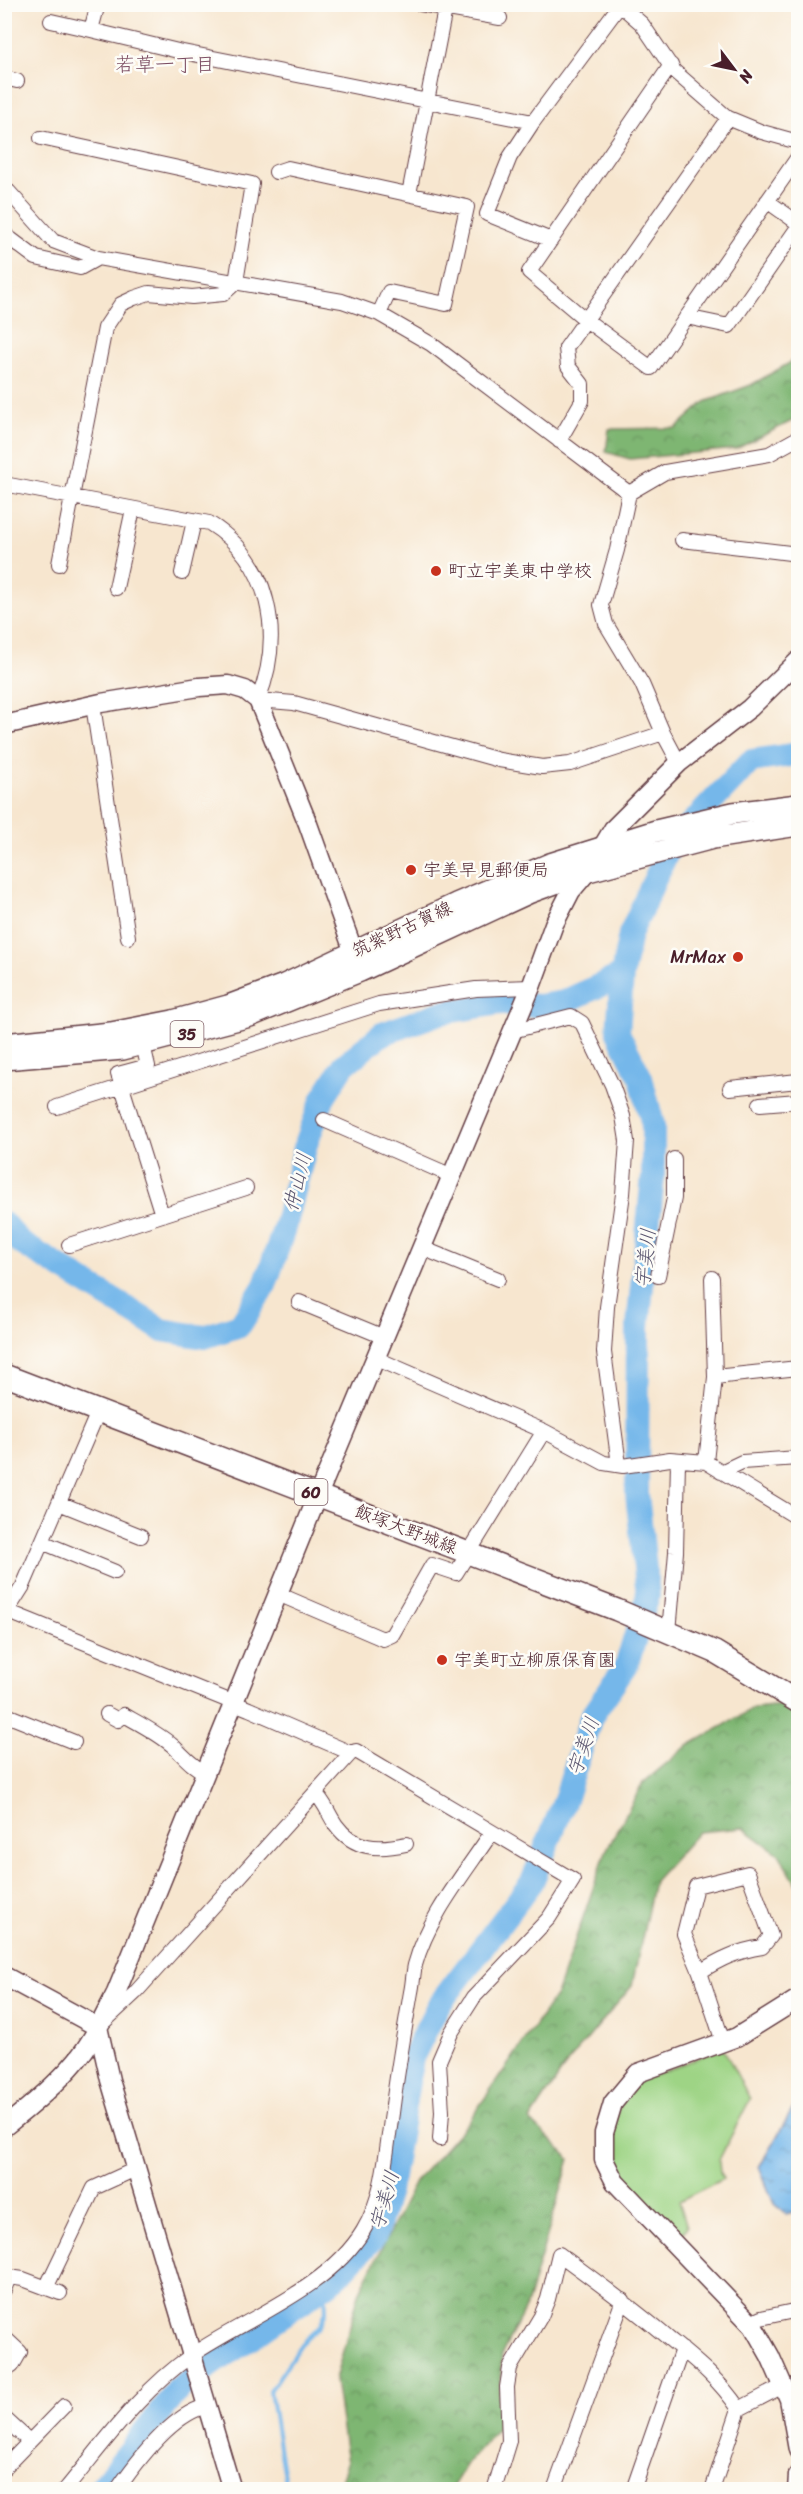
<svg xmlns="http://www.w3.org/2000/svg" width="803" height="2494" font-family="Sriracha,'Klee One',sans-serif">
<defs>
<pattern id="forest-crowns" width="20" height="18" patternUnits="userSpaceOnUse" patternTransform="scale(1.5)"><rect width="20" height="18" fill="#7eb672"/><path d="M2 6a3 3 0 1 1 6 0M12 15a3 3 0 1 1 6 0" fill="none" stroke="#69935e"/></pattern>
<pattern id="water-ripples" width="26" height="14" patternUnits="userSpaceOnUse" patternTransform="scale(1.5)"><rect width="26" height="14" fill="#75b7ea"/><path d="M2 4q2-2 4 0t4 0M15 11q2-2 4 0t4 0" fill="none" stroke="#6294be"/></pattern>
</defs>
<rect width="100%" height="100%" fill="#fdfcf7"/>
<filter id="ink" filterUnits="userSpaceOnUse"><feTurbulence type="fractalNoise" baseFrequency=".0167" numOctaves="2"/><feDisplacementMap in="SourceGraphic" scale="12" xChannelSelector="R" yChannelSelector="G"/><feConvolveMatrix kernelMatrix="1 2 1 2 8 2 1 2 1" color-interpolation-filters="sRGB"/></filter>
<filter id="wash" filterUnits="userSpaceOnUse"><feTurbulence type="fractalNoise" baseFrequency=".008" numOctaves="4" result="noise"/><feDisplacementMap in="SourceGraphic" scale="24" xChannelSelector="R" yChannelSelector="G"/><feGaussianBlur stdDeviation="1.35" result="paint"/><feColorMatrix in="noise" values="0 0 0 0 0 0 0 0 0 0 0 0 0 0 0 0 0 1.4 0 .05"/><feComposite in="paint" operator="in"/></filter>
<g filter="url(#wash)">
<rect width="100%" height="100%" fill="#f7e6cf"/>
<path fill="url(#forest-crowns)" stroke="#646a4e" stroke-width="1.5" d="M798 358V418L736 449 630 459 606 452 609 429 676 428 705 402 751 385Z
M798 1672V1887L779 1854 743 1828 698 1832 654 1881 632 1986 568 2062 530 2120 570 2159 526 2306 502 2354 497 2429 468 2462 451 2489H338L347 2463 335 2380 359 2293 415 2182 469 2121 556 1995 606 1851 643 1783 686 1747 754 1708 783 1705Z"/>
<path fill="#9ed485" stroke="#747a58" stroke-width="1.5" d="M723 2048 750 2099 719 2160 720 2173 723 2179 679 2201 687 2227 680 2238 621 2178 611 2154 610 2141 619 2105 638 2081Z"/>
<path fill="url(#water-ripples)" stroke="#606b8a" stroke-width="1.5" d="M798 2100V2211L786 2214 774 2204 759 2167Z"/>
<g fill="none" stroke-linecap="round" stroke-linejoin="round">
<path stroke="#75b7ea" stroke-width="4" d="M286 2490 270 2391 301 2344 320 2326 326 2311 325 2286"/>
<path stroke="#75b7ea" stroke-width="24" d="M4 1224 21 1243 162 1330 204 1337 240 1325 265 1285 286 1223 306 1144 323 1098 344 1065 382 1034 440 1013 500 1003 538 1006 564 1002 622 975
M99 2490 179 2388 336 2278 375 2236 392 2177 412 2058 438 2006 532 1882 565 1800 591 1717 627 1664 648 1595 637 1494 638 1326 653 1176V1125L641 1078 618 1033 622 975 630 934 670 846 751 761 798 754"/>
</g>
</g>
<g filter="url(#ink)">
<g fill="none" stroke-linecap="round" stroke-linejoin="round">
<defs>
<path id="street" d="M98 4 91 30 178 51 533 122 620 5
M420 4 500 18
M619 4 642 24 674 71 728 118 762 132 798 142
M51 21 91 30
M671 65 529 272 586 320 651 368 798 157
M4 78 17 81
M533 122 510 157 487 214 551 240
M41 138 252 184 236 282 223 294 192 297 149 293 134 298 121 304 105 328 59 564
M276 172 288 168 467 207 446 304 389 292 379 314
M4 190 9 192 53 241 98 258 342 301 379 314 431 344 629 493
M409 194 445 9
M767 201 798 223
M4 234 36 258 80 268 98 258
M686 317 729 326 798 227
M559 441 582 401V384L568 366 566 348 728 118
M4 484 209 523C271 561 284 635 258 700L294 703 499 760 542 767 570 764 663 733
M682 540 798 554
M182 573 194 521
M116 588 133 509
M93 705 128 937
M679 763 663 733 642 684 606 624 601 605 617 550 629 493 665 472 769 454 798 438
M512 1031 571 1016 582 1023 612 1085 623 1116 627 1141 623 1194 607 1307 604 1352 619 1465
M143 1045 148 1066 118 1074 162 1215
M730 1088 798 1081
M760 1104 798 1101
M57 1107 379 1004 476 989 531 987
M324 1120 452 1176
M69 1245 246 1188
M422 1248 498 1279
M658 1276 674 1198V1159
M712 1278 715 1377
M299 1302 384 1337
M375 1358 544 1431 604 1463 623 1466 670 1459 706 1462 798 1518
M706 1462 715 1377 798 1368
M721 1472 742 1462 798 1458
M59 1503 141 1536
M42 1542 115 1572
M278 1594 383 1639 392 1635 432 1565 456 1573 544 1431
M9 1612 249 1709 351 1753 356 1751 573 1880 549 1918 474 1997 451 2033 439 2061 442 2112 440 2139
M4 1616 23 1586 98 1412
M669 1632 676 1552 678 1461
M4 1714 74 1742
M107 1714 118 1720 124 1715C140 1724 158 1733 173 1746 184 1756 191 1766 206 1773
M315 1793C325 1802 328 1814 336 1825 354 1850 379 1850 406 1844
M748 1873 771 1936 762 1947C737 1951 720 1959 700 1972L684 1934 696 1886Z
M700 1972 723 2042
M105 2021 135 1993 351 1753
M46 2288 94 2188 138 2168
M4 2290 9 2277 23 2279 60 2293
M750 2323 761 2318 798 2310
M4 2337 20 2352 12 2366 4 2370
M4 2418 29 2441
M4 2468 64 2406
M65 2490C105 2442 140 2391 192 2355 246 2318 328 2289 363 2231 384 2197 386 2152 392 2113 397 2072 404 2033 411 1992 413 1983 413 1974 415 1965 428 1917 465 1873 492 1832
M117 2490C137 2461 174 2412 208 2406
M494 2490 509 2441 507 2387 510 2368 541 2316 548 2299 559 2254C596 2281 633 2308 668 2338 696 2361 718 2378 739 2409
M554 2490 623 2300
M633 2490 682 2349
M712 2490 739 2409 783 2386"/>
<path id="secondary" d="M4 725 101 703 199 687 228 685 245 690 258 700 308 824 358 964
M4 1976 98 2027 110 2080 232 2490
M798 1999 737 2037 638 2073 613 2103 604 2133V2160L615 2182 753 2326 770 2356 789 2399 798 2450
M4 2127C30 2107 55 2086 76 2061 93 2041 104 2016 116 1993L318 1495 531 987 554 924 571 891 588 871 613 829 679 763 750 708 798 661
M797 2490 798 2475"/>
<path id="primary" d="M4 1044 111 1033 173 1021 228 1006 284 985 456 904 550 864 656 831 733 813 798 805
M4 1059 123 1049 250 1016 360 971 528 893 588 871 713 838 798 825
M4 1375 617 1610 715 1652 798 1702"/>
</defs>
<use href="#street" stroke="#643d44" stroke-width="16"/>
<use href="#secondary" stroke="#643d44" stroke-width="21"/>
<use href="#primary" stroke="#643d44" stroke-width="24"/>
<use href="#street" stroke="#fff" stroke-width="14"/>
<use href="#secondary" stroke="#fff" stroke-width="18"/>
<use href="#primary" stroke="#fff" stroke-width="21"/>
</g>
</g>
<g fill="#c8321e" stroke="#fdfcf7" stroke-width="2">
<circle cx="436" cy="571" r="6"/>
<circle cx="411" cy="870" r="6"/>
<circle cx="738" cy="957" r="6"/>
<circle cx="442" cy="1660" r="6"/>
</g>
<g text-anchor="middle" stroke-width="5" stroke-linejoin="round" paint-order="stroke">
<g fill="#fdfcf7" stroke="#806168" stroke-width="1.5">
<rect x="170.5" y="1021" width="33" height="26" rx="4.5"/>
<rect x="294.5" y="1479" width="33" height="26" rx="4.5"/>
</g>
<g font-size="16" font-weight="bold" fill="#4a1f2b">
<text x="187" y="1040">35</text>
<text x="311" y="1498">60</text>
</g>
<g font-size="18" fill="#4a1f2b" stroke="#fdfcf7" text-anchor="start">
<text x="448" y="577">町立宇美東中学校</text>
<text x="423" y="876">宇美早見郵便局</text>
<text x="726" y="963" text-anchor="end">MrMax</text>
<text x="454" y="1666">宇美町立柳原保育園</text>
</g>
<g font-size="18" fill="#4a1f2b" stroke="#fdfcf7">
<text transform="translate(402 929) rotate(-25)" y="6">筑紫野古賀線</text>
<text transform="translate(406 1529) rotate(21)" y="6">飯塚大野城線</text>
</g>
<g font-size="20" fill="#7c4e63" stroke="#fdfcf7">
<text x="165" y="71">若草一丁目</text>
</g>
<g font-size="20" font-style="italic" fill="#59546e" stroke="#fdfcf7">
<text transform="translate(297 1182) rotate(-76)" y="7">仲山川</text>
<text transform="translate(645 1258) rotate(-84)" y="7">宇美川</text>
<text transform="translate(583 1746) rotate(-71)" y="7">宇美川</text>
<text transform="translate(384 2200) rotate(-74)" y="7">宇美川</text>
</g>
</g>
<rect width="803" height="2494" fill="none" stroke="#fdfcf7" stroke-width="24"/>
<g transform="translate(734 69) rotate(122)" stroke="#fdfcf7" stroke-width="4.5" paint-order="stroke">
<path d="M0-4.5L10 22L0 15L-10 22Z" fill="#4a1f2b"/>
<text y="-9" font-size="16" font-weight="bold" text-anchor="middle" fill="#4a1f2b">N</text>
</g>
</svg>
